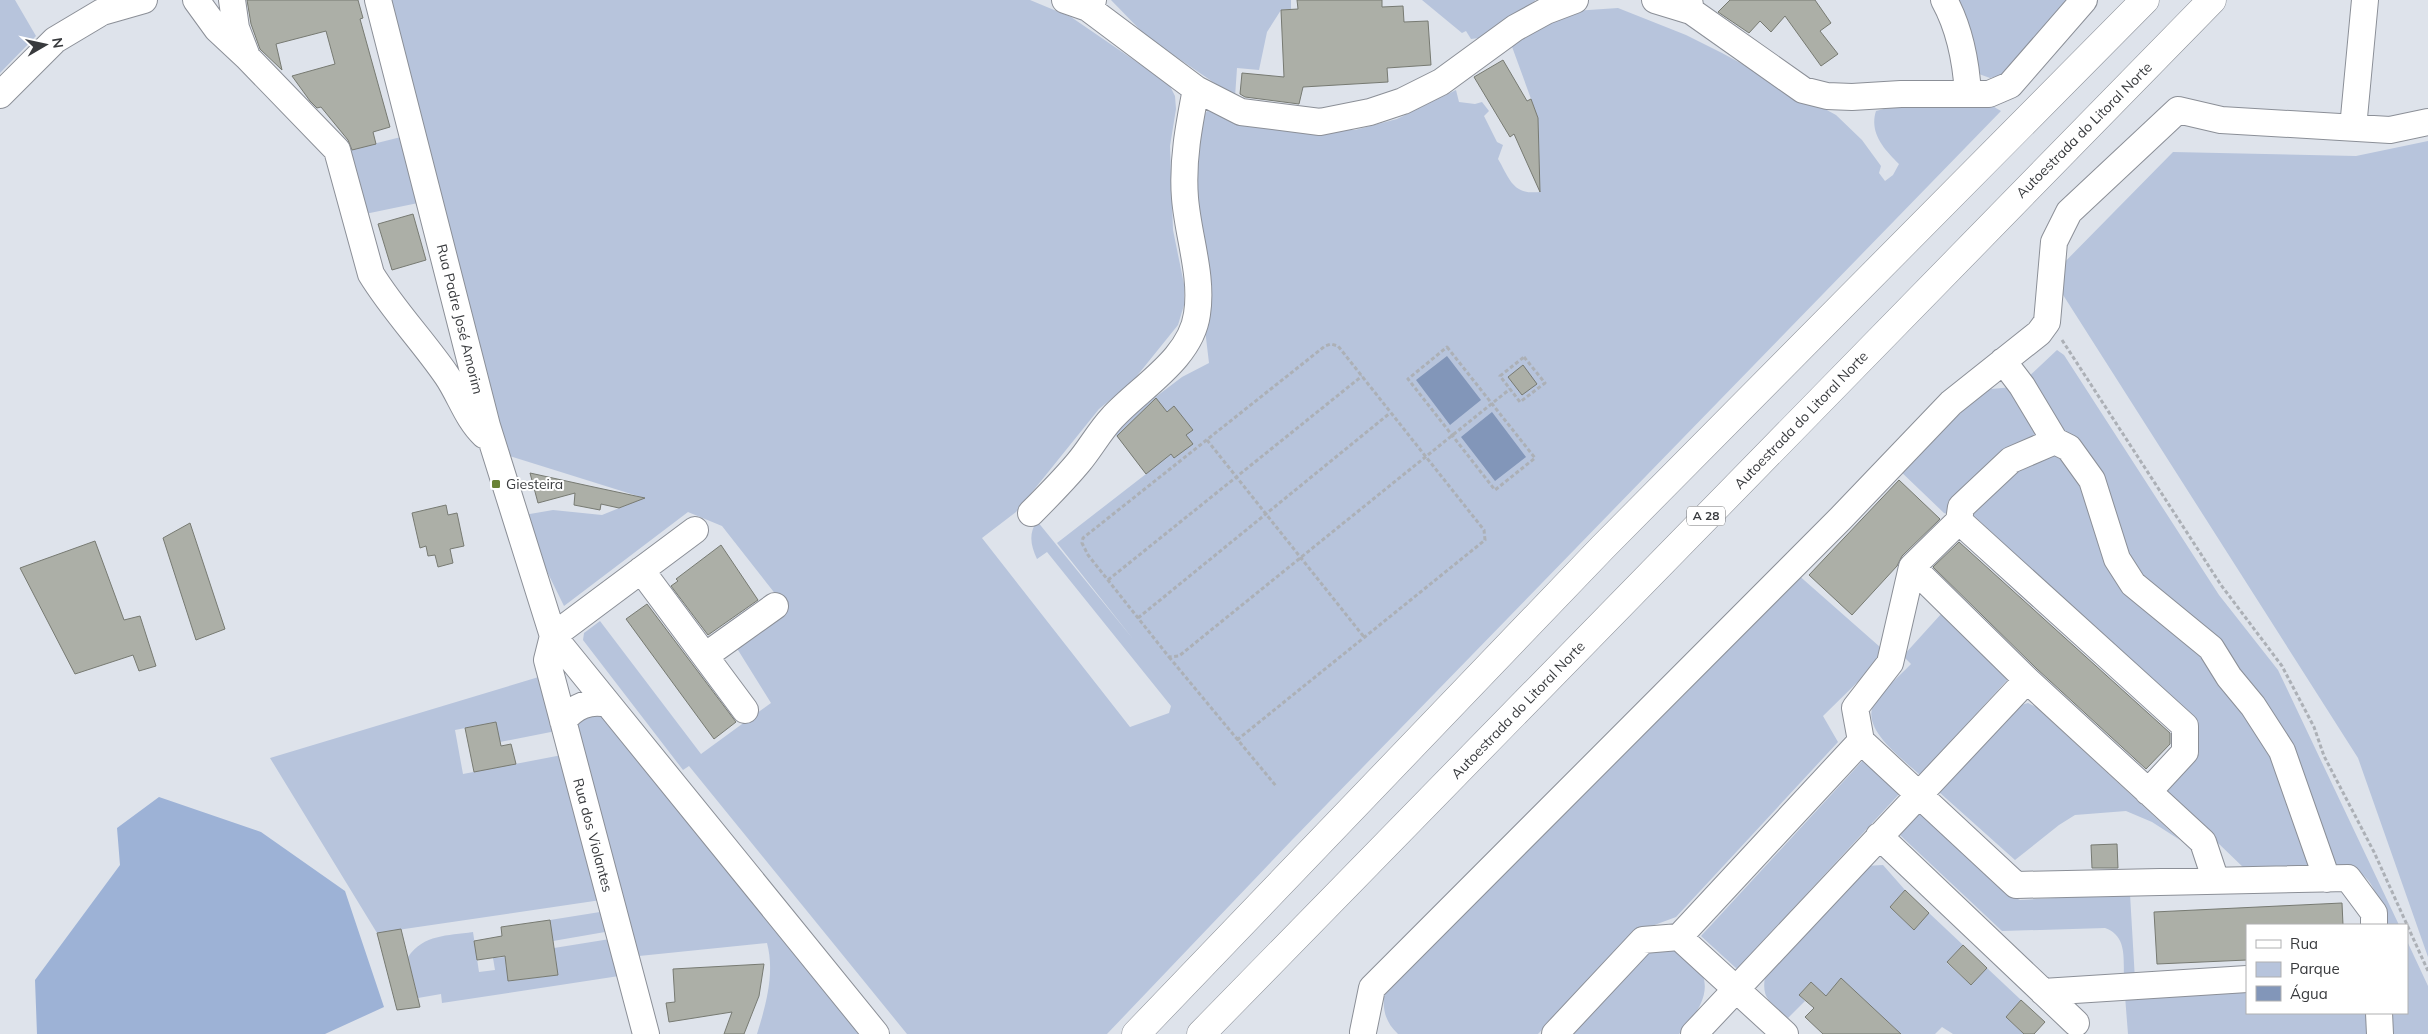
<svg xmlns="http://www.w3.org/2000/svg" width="2428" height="1034" font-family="Mulish,sans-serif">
<rect width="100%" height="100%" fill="#dee3eb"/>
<path fill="#b7c4dc" d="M0 0H15L36 36 0 73Z
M385 0H1030L1071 17 1169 84 1175 96 1176 109 1170 146 1173 230 1184 284V305L1178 325 1132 382 1099 409 1016 512 982 538 1130 727 1169 713 1171 706 1047 552 1037 559C1031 546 1028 534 1037 521L1133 639 1057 543 1146 474 1112 430 1182 377 1209 363 1204 321 1196 178 1203 116 1210 108 1332 130H1355L1397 119 1456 90 1459 102 1475 104 1482 102 1489 111 1484 116 1497 142 1503 145 1498 159C1510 179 1512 195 1540 192L1538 118 1511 44 1574 11 1618 8 1686 35 1722 53 1836 115 1862 140 1881 166 1879 173 1885 181 1893 175 1899 164C1884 149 1869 133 1876 111L1899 105 1927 107 1989 104 2001 111 1292 840 1107 1034H907L689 766 683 770 583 640 584 633 600 621 701 754 771 703 733 642 784 605 722 526 688 512 564 606 534 545 524 515 553 510 602 515 644 498 506 455Z
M1111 0H1291V9L1281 10 1267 32 1259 70 1237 68 1235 97 1147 37Z
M1422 0H1535V1L1479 38 1471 39 1466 31 1462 33Z
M1954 0H2067L2001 75 1990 78 1979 74Z
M401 137 418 203 365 214 349 150Z
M2428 141V957L2358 758 2051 276 2173 152 2356 156Z
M2057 350 2064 355 2219 595 2278 670 2399 925H2386C2376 892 2372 865 2331 867L2287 749 2136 580 2024 381Z
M2013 387 2039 426 2033 444 1951 515 1944 513 1896 467 1969 397 1991 389Z
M2067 453 2112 558 2191 640 2263 730 2317 866 2245 869 2165 792 2199 754V726L2090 623 1965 512 2023 459Z
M1796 573 1880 647 1881 659 1823 716 1838 742 1676 917 1641 930 1627 939 1538 1034H1398C1382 1019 1382 1004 1386 983L1641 728 1646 732 1690 689 1686 683Z
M1942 613 2010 677 1920 775C1904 760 1860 729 1874 704 1882 690 1900 676 1911 664L1903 656Z
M542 676 556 731 500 742 496 722 455 730 463 774 562 755 601 900 377 933 270 758Z
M2028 703 2036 707 2180 840 2152 822 2126 811 2075 815 2059 825 2015 860 1939 792 2018 706Z
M603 713 862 1034H757C766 1005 775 973 767 943L639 956 576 722 582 716Z
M1865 758 1901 792 1737 969 1701 936Z
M1919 813 2010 895 2020 900 2130 894 2135 980 2124 981C2123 960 2128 936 2105 928L2002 931 1900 835Z
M1883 865 1905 890 1890 907 1913 929 1929 913 1963 945 1947 963 1971 985 1987 968 2021 1000 2006 1017 2024 1034H1953L1942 1027 1935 1034H1901L1841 979 1826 996 1811 982 1799 995 1805 1001 1788 1018C1772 1004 1761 1000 1765 977L1866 866Z
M600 912 605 932 553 941 550 920Z
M473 932 479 972 495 970 493 958 505 957 509 981 557 975 554 948 610 939 619 976 442 1003 441 994 418 998 408 957C424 934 447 936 473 932Z
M2407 941 2428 986V1034H2393L2392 1013H2407Z
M1677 948C1683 953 1691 958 1696 964 1717 989 1696 1015 1679 1034H1571L1650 951Z
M2247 989V1013H2367L2368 1034H2128L2125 996Z"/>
<path fill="#9db2d6" d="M159 797 261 832 345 891 384 1007 325 1034H37L35 980 120 865 117 828Z"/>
<path fill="#8296b9" d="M1447 356 1481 400 1450 425 1416 380Z
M1492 412 1526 457 1495 481 1461 437Z"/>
<path fill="#acafa7" stroke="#777a72" d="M247 0H358L363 18 360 19 390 127 373 132 376 144 352 150 348 140 321 107 317 108 310 101 292 76 335 64 326 31 276 44 282 70 260 49 251 24Z
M1297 0H1382V7L1403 6 1404 22 1428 21 1431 65 1387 68 1388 82 1303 87 1299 104 1245 97 1240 94 1242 73 1284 77 1281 10 1298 9Z
M1730 0H1815L1831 23 1820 31 1838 54 1821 66 1785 16 1771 32 1760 21 1749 33 1718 12Z
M1503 60 1527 101 1531 99 1538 118 1540 192 1514 134 1510 137 1474 77Z
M413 214 426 260 392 270 378 224Z
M1523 365 1537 384 1522 395 1508 377Z
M1156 398 1167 412 1174 406 1193 430 1186 435 1193 444 1174 458 1171 454 1146 474 1117 436Z
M530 473 589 486 645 498 619 508 601 504 600 510 574 505 575 493 538 503Z
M1899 480 1940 519 1902 556 1897 566 1852 615 1809 575Z
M446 505 448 515 457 513 464 546 450 549 453 563 438 567 435 555 428 556 426 546 420 548 412 513Z
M190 523 225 629 196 640 163 538Z
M95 541 124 620 140 616 156 666 139 671 133 655 75 674 20 568Z
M1959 542 2170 733V744L2146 769 2037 669 1933 567Z
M721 545 758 600 708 635 671 586 678 581 676 579Z
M647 604 736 722 714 739 626 619Z
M496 722 501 746 511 744 516 764 474 772 465 728Z
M2117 844 2118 868H2092L2091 845Z
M1905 890 1929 913 1914 930 1890 907Z
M2342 903 2343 925H2247V960L2157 964 2154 912Z
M550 920 558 975 508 981 505 956 477 960 474 941 502 936 501 927Z
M401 929 420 1007 397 1010 377 933Z
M1963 945 1987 968 1971 985 1947 962Z
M764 964 759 996 744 1034H724L732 1012 669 1022 666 1003 675 1002 673 969Z
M1841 978 1901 1034H1823L1805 1017 1814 1008 1799 995 1811 982 1826 996Z
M2021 1000 2045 1022 2034 1034H2024L2006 1017Z"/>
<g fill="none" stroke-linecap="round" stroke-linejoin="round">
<defs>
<path id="minor" d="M196 0 217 29 247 57 337 150 371 274C393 310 423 341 447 376 460 395 467 419 484 435
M232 0 236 28 246 54
M378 0 487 426 553 636 876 1034
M1065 0 1088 8
M1093 0 1088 8 1196 89 1241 112 1320 122 1370 112 1403 101 1441 82 1515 28 1546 11 1575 0
M1655 0 1691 11 1689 0
M1944 0C1960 29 1966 61 1968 94
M1691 11 1803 90 1827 96 1852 97 1901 94H1989L2010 85 2084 0
M0 95 55 40 102 12 144 0
M2353 128 2365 0
M2003 361 2022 386 2055 441
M1031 513C1047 497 1063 481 1078 463 1090 449 1099 432 1112 418 1139 388 1191 359 1197 314 1203 276 1188 236 1185 198 1182 161 1189 125 1196 89
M1959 521 1961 507 2011 460 2055 441 2069 448 2092 480 2117 559 2133 584 2211 648 2229 677 2253 706 2282 751 2327 879
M1912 567 2027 680 2203 842 2216 881
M641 570 745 710
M553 636 547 660 646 1034
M553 636 695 530
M705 656 775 606
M563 721C575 706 589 700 608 704
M1861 741 1855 708 1890 663 1912 567 1959 521 2185 726V752L2148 792
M1879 836 2076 1023
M1679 937 1861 741 2016 885 2348 878 2374 913V925
M2043 992 2247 979
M2379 1013 2380 1034
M1363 1032 1372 988 1841 518 1951 403 2039 333 2047 322 2054 242 2069 212 2178 110 2221 120 2390 130 2428 122
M1555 1034 1643 940 1679 937 1785 1034
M1694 1034 2027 680"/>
<path id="highway" d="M1136 1034 1603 547 2145 0
M1201 1034 2212 0"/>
</defs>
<use href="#minor" stroke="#8b8f97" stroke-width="28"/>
<use href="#highway" stroke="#8b8f97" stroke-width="29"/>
<path stroke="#acb0b6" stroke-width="3" stroke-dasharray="4 2.5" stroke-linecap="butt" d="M2062 340 2221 585 2282 666 2314 727 2324 756 2374 852 2428 971
M1447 347 1535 458 1495 490 1408 379Z
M1524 357 1545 383 1520 402 1500 376Z
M1207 440 1364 637
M1108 580 1362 376
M1138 618 1390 413
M1169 657 1276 786
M1237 740 1485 540 1484 530 1338 346 1331 344 1325 346 1083 538 1082 543 1088 555 1169 657 1179 656C1289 567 1399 478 1510 389"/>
<use href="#minor" stroke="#fff" stroke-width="26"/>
<use href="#highway" stroke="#fff" stroke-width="28"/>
</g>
<rect fill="#698234" stroke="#fff" stroke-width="2" x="491" y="479" width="10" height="10" rx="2.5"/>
<g text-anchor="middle" stroke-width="4" stroke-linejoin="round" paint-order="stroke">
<rect fill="#fff" stroke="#747577" stroke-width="1" x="1687" y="506.5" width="38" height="19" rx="4"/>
<g font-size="12" font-weight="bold" fill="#383a3d">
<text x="1706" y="520">A 28</text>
</g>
<g font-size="14" fill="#383a3d" stroke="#fff">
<text transform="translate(2084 130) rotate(-45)" y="5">Autoestrada do Litoral Norte</text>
<text transform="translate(460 319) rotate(76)" y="5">Rua Padre José Amorim</text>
<text transform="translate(1801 420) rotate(-46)" y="5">Autoestrada do Litoral Norte</text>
<text transform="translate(1518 710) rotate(-46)" y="5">Autoestrada do Litoral Norte</text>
<text transform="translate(593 835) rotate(75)" y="5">Rua dos Violantes</text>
</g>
<g font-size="14" fill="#383a3d" stroke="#fff" text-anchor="start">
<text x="506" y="489">Giesteira</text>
</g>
</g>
<rect x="2246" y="924" width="162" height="90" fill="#ffffff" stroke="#afb0b1"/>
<rect x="2256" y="940" width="25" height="8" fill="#ffffff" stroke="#afb0b1"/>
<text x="2290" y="949" font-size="15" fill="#383a3d">Rua</text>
<rect x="2256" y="962" width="25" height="15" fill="#b7c4dc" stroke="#afb0b1"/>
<text x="2290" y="974" font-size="15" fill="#383a3d">Parque</text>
<rect x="2256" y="986" width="25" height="15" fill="#8296b9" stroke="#afb0b1"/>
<text x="2290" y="999" font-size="15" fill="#383a3d">Água</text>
<g transform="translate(45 45) rotate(81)" stroke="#ffffff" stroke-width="4" paint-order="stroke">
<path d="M0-4L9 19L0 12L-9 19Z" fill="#383a3d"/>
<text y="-8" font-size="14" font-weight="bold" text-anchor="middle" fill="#383a3d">N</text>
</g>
</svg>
